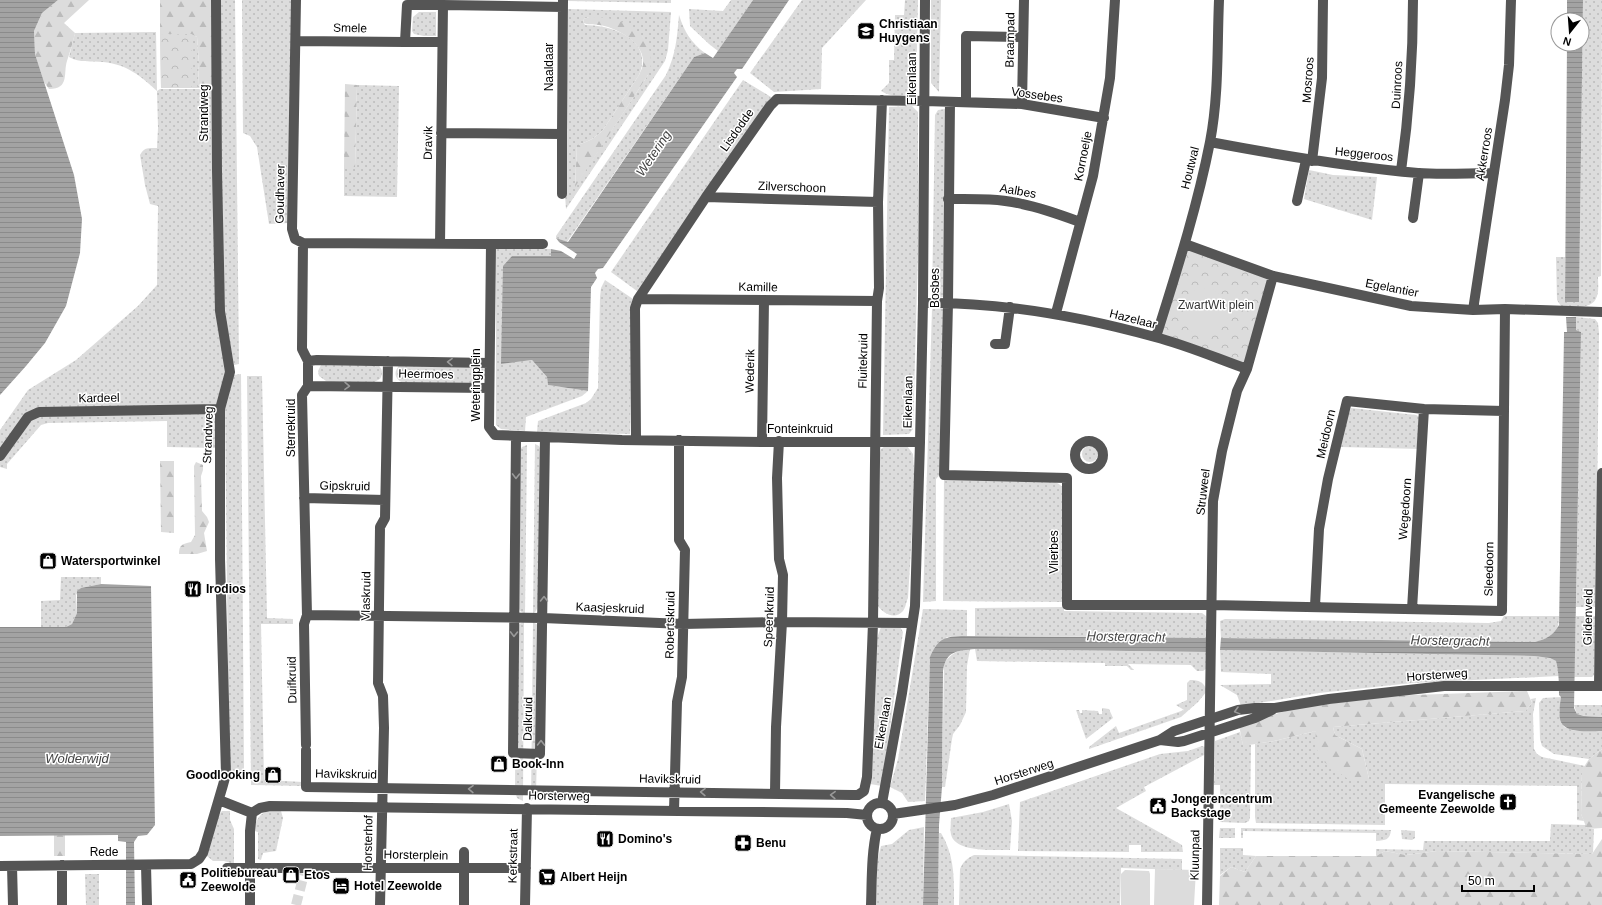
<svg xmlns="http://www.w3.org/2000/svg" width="1602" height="905" font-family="Helvetica,sans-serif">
<defs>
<pattern id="grass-dots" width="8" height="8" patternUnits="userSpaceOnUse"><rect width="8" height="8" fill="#dcdcdc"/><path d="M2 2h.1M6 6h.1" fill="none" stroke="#bbb" stroke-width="1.8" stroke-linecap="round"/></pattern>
<pattern id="forest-firs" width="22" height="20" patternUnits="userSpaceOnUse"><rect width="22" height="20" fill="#dcdcdc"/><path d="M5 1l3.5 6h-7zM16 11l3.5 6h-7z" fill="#bbb"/></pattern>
<pattern id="park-crowns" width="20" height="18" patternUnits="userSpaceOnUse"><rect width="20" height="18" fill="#dcdcdc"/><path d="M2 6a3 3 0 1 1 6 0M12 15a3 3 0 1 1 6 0" fill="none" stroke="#bbb"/></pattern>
<pattern id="water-rules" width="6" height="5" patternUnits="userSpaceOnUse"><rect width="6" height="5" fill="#a3a3a3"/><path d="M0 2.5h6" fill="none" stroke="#8b8b8b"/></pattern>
</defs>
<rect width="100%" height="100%" fill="#fff"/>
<path fill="url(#grass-dots)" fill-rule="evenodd" d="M220 0H235L239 364 234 365 223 305Z
M242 0H292L289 223 269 224 257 147 250 136 243 133Z
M568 0H671V3L568 1Z
M731 0H753L718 51 709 44 690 26 689 9 723 11Z
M802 0H866L822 48 821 89 774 92 750 73Z
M905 0H918L916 87C908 98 892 98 881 91L889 83V60H894L895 15H904Z
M931 0H941L939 92 931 83Z
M1583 0H1602L1601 276 1598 277C1598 283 1599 290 1597 296 1593 311 1572 306 1561 306L1557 300 1556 257H1565V302H1579Z
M568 9 671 12 668 50 665 61 566 209 565 195ZM589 17 643 37 648 75 575 186 577 145C588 142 595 138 603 130L639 75C654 40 613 25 585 25L583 22 584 19Z
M419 12H436V36H424L414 34 412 31 413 17Z
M679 15C684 31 691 43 705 53L694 57 567 242 556 238V236L666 75C676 54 677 38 679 15Z
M156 32 157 91 160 89H215L228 372 218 405 38 409 0 451V430L28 390 76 360 138 306 157 285 158 206 150 204 145 185 140 155C144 147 149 148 157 148L158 128 157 91C141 76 126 64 103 62 91 61 80 63 69 57L75 33Z
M160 34H191L197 37 199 63 198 85 201 88H161Z
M743 80 771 97 637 291 611 272Z
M357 85 399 86 397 197 344 196V169L355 168Z
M912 106 918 112V254L913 429 909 434 883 435 889 107Z
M945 109 947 114 945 297 932 298 935 115 938 110Z
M1309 170 1333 175 1377 177 1372 220 1304 199Z
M496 249H551V256H512L502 363 532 360 547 377 548 385 588 391 582 396 526 417 525 431 501 429 496 425Z
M605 280 633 299 631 305 630 434 537 432 538 421 586 403 591 399 598 388 600 297 601 288Z
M932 309H945L944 470 936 479V601L923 602Z
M1576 317 1595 319 1598 323 1599 333 1596 607H1576L1581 332 1576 330Z
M321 365H378C383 369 383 374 380 379L374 382 326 381 319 376 318 371Z
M399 366 483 367C487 374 485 380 478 383H404C395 380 393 372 399 366Z
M241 374 244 770V777L241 780 231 779 229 774 225 402 234 375Z
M247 376H262L267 618 293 619V624H261L264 780 303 782V786L251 785Z
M1351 408 1416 415 1422 418 1421 449 1341 447 1348 415Z
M206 413 212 414 215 419V448L167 447V421L48 423 41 425 7 464V469L0 467V458L22 427 41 415Z
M535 444 539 446 542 453 538 606 536 611 533 614Z
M527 445 525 614 520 611 517 604 518 453 522 447Z
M885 446H907L913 454 915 483 908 598C906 602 906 607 903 611 895 620 884 614 878 606L880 453 881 449Z
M1082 454a8 8 0 1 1 16 0a8 8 0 1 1-16 0Z
M944 478 1053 481C1062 485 1064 487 1065 497L1062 602 943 601Z
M61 577H101V584L81 588 76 595 77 613 72 624 66 627H41V601L60 600Z
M1064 607V611L1202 613 1206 616 1208 638 975 636V608Z
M923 609 967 610V636L947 637 930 657 925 801 908 802 902 793 890 787 898 759Z
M1504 616H1559C1559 634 1551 638 1535 642L1221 638 1220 621 1225 619 1489 623 1501 621Z
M1576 616H1596L1594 675 1592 677H1574Z
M524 622 523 801 517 798 515 791 516 627 521 623Z
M533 622 538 625 540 631 536 793 534 798 531 801Z
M881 627H900L903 632 882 786 870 784 877 638Z
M970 649 967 666 966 712 960 725 953 734 952 739 945 787H942L944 663C952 653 957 650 970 649Z
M975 649 1208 652 1207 668 1203 671H1197L1191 665 1128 664 1134 670H1131L1127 666H1105V663L977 661Z
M1220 650 1534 656 1550 658 1556 661 1559 676 1412 683 1319 693 1241 706 1237 695 1220 685 1271 684V674L1221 672Z
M1190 680C1199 680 1204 682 1207 691L1198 702 1181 717 1089 749V747L1116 726 1119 733 1184 710 1176 705 1187 700V683Z
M1561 697 1559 713 1564 727 1575 731H1602V749L1589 759 1554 754 1542 746 1540 739 1539 703 1543 698Z
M1536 698 1533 714 1534 749 1537 754 1542 757 1585 766 1582 771 1581 814 1584 821 1577 820V786L1385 784V825L1256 823 1255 817V744L1274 741 1316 731 1369 779 1362 749 1335 735 1333 727 1525 711 1532 703 1531 699Z
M1574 705H1602V717L1585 716 1577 714Z
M1102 708 1109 709 1113 718 1086 739 1076 710H1079L1080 713H1082V710L1098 711 1099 714H1102Z
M1240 732 1243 745H1251L1250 817 1249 821 1245 823 1220 822V785H1214L1215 741Z
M1202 746 1205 747 1206 754 1144 787 1146 791 1116 808 1182 845 1183 852H1141V845H1129V852L1018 851 1020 802 1160 754 1188 751Z
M1009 804 1012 821 1010 850C996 850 962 852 953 839 949 833 951 825 951 818L983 812Z
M222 811H230V820L234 829V864L224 861H213L207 856C207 844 215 820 222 811Z
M267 811H281L283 818 276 851 263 853 261 860 258 859V832L254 831C256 821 257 816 267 811Z
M1551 824 1586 825 1587 829H1594L1593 852 1592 854 1437 851 1406 855 1385 851 1376 856V849L1423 850 1424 841H1550Z
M924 827 923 905H876L877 862 881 846 892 844 909 830Z
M1220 828H1235V838H1219Z
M1241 828 1391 830C1390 840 1386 840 1376 841V833L1243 831V838H1241Z
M1401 830 1415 831V838L1412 840 1402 839Z
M939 833H941C955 856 954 879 954 905H938Z
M1220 848H1243V855L1256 856 1245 872 1231 867 1220 875Z
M974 855 1182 859V870L1121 868 1120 905H959L960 869C963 862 967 858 974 855Z
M85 874H99V905H86Z"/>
<path fill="url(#forest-firs)" d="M58 0H89L64 23 75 33C73 42 70 52 67 61 63 73 70 89 49 89L44 82 35 54 34 31 42 13Z
M160 0H213L214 88H201L198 85 199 63 197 37 191 34H160Z
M589 17C617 16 649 27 651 60 652 65 649 70 648 75L575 187 577 145C588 142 595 138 603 130L639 75C641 70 644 66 643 60 642 41 615 27 599 25 593 24 588 25 583 23L584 19Z
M345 84 357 85 355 169H344Z
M160 461H174V533L161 532Z
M196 462 203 465V470L201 476 202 511 207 517 209 522 204 533 207 551 197 554H179C179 545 182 544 191 542L195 535 194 466Z
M1527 691 1532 703 1525 711 1333 727 1335 735 1362 749 1369 779H1348L1320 759 1315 743 1316 731 1274 741 1243 746 1239 725 1292 709 1385 696Z
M1602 749V828L1587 829 1581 814 1582 770 1589 759Z
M54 835H65V856H54Z
M1602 839V905H1219L1220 876 1231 867 1245 872 1256 856H1376L1385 851 1406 855 1437 851 1592 854Z"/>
<path fill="url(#park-crowns)" d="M160 34 192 35V88H161Z
M1185 244 1273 276 1247 369 1156 337Z"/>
<path fill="#dcdcdc" d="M1209 288C1254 304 1211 359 1186 326V297C1193 290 1199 288 1209 288Z
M1155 869 1196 870 1194 905H1154Z
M1125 870 1149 871 1150 874V905H1121V874Z"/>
<path fill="url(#water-rules)" d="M0 0H58L42 13 34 31 35 54 74 175 82 219 80 253 66 306 45 343 26 366 0 395Z
M753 0H789L742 69H737L734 73 737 77 603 268 598 269 595 273 597 278 591 287 588 391 548 385 547 377 532 360 501 364 503 266 512 256H551V249L561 251 574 259 577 254 559 242 556 238 568 242 694 57 705 53 713 58Z
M1567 0H1583L1579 302H1565L1567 44H1582V20H1567Z
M1566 317H1576V330L1581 332 1574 708 1577 714 1584 716 1602 717V731C1591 731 1566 734 1561 722 1558 715 1560 704 1561 697L1559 695C1559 684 1559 673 1556 661L1550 658 1534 656 1220 650 1221 638 1535 642C1546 639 1553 636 1559 625L1564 335V332H1567Z
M101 584 151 586 155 825 147 835 138 836 134 842 135 905H126V842L118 841V835L0 836V627H66L72 624 77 613V591L81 588Z
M961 636 1208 638V652L975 649C958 651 946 650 943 671L942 787 939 825 938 905H923L930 657C938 640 942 637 961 636Z"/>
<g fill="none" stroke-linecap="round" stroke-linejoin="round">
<path stroke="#d9d9d9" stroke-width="10" stroke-dasharray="10 5" stroke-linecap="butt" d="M296 905 304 874"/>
<path stroke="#555" stroke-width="10" d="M296 0 292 229 295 239 303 243 491 244
M443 5 563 7
M296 41 405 42
M950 102 948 303 944 475 1067 478V605H1212L1502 611 1505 309
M966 102V36L1023 37
M1022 104 1024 0
M441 133 562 134 563 0
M1210 142C1279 155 1348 167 1418 173 1443 175 1469 173 1494 173
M1312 161 1322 78 1323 0
M1401 171C1409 114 1413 58 1413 0
M562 194V134
M706 197 878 202
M948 199C972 199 998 198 1022 204 1042 208 1061 215 1080 222
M1297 201 1306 160
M1413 218 1419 173
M303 243 302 349 308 361V386L302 395 307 615 304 624 306 745
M440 244 443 5H407L405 42H442
M543 244H491L489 427 495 435 622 440 762 442H920
M1185 244 1273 276 1411 306 1473 310 1505 309 1602 312
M638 299 877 301
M923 303C1002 302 1079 316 1155 337 1186 345 1216 358 1247 369
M1473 310 1505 100 1509 65 1511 0
M1056 313 1093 176 1110 78 1115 0
M1156 337C1176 273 1197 208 1210 142 1219 95 1217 47 1219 0
M995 344H1005L1010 307
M308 361 317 360 489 363
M308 386 489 388
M516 437 513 753 540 754 545 437
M636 439 635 308 638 299 706 197 770 106 777 99 925 101 1022 104 1104 118
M1075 455a14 14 0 1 1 28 0a14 14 0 1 1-28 0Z
M762 442 764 300
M0 456 28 417 39 412 220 409
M304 498 385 500
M1315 606 1319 529 1328 479 1347 401 1424 409 1504 411
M1412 609 1424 409
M307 615 543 618 683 624 782 622 911 623
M1599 686 1602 473
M1160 740 1178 742 1184 741 1255 718 1272 710
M306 750V787L853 795H858L864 791 867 777 873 623 877 301 879 288 878 202 882 100
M775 793 776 727 782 622 783 575 779 559 777 478 779 441
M219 800 252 813
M867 816a13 13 0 1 1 26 0a13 13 0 1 1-26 0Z
M882 803 902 693 915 606 920 442 923 303 925 0
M674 811 677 702 682 677 685 550 679 540V440
M252 813 260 808 270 806C462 808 654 810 847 813L867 815
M893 814 955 805 993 795 1160 740 1174 731 1238 710 1255 708H1275L1329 699 1444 686H1602
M62 865V905
M146 865 147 905
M0 866 191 864 199 859 203 853 223 785 226 774 220 559V409L230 372 220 311 217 171 216 0
M12 866 13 905
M227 868H526
M250 905V831L252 813
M380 905 384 728 383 696 378 683 380 527 385 518 388 361
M464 905V852
M525 905 527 808
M871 905C872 880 871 854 877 829
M1207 905 1213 501 1222 451 1237 391 1247 369 1273 276"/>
</g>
<defs><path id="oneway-chevron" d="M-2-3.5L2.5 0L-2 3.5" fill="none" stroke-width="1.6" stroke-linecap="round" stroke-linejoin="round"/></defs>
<g stroke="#999">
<use href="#oneway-chevron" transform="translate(450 362) rotate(-179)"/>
<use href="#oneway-chevron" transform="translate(347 386) rotate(1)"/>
<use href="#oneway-chevron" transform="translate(516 476) rotate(91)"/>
<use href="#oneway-chevron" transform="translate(544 599) rotate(-89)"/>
<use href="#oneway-chevron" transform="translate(514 634) rotate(91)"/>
<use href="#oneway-chevron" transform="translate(1237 711) rotate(165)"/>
<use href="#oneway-chevron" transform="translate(541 743) rotate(-89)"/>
<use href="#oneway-chevron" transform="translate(471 789) rotate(-179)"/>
<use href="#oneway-chevron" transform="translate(703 792) rotate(-179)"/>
<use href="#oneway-chevron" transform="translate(833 795) rotate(-178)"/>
</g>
<defs>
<symbol id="school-square" viewBox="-11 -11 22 22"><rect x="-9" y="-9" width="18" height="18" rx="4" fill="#000" stroke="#fff"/><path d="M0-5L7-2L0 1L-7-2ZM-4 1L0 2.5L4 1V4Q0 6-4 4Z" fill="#fff"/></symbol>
<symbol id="shop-square" viewBox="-11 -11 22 22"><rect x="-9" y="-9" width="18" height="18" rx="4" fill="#000" stroke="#fff"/><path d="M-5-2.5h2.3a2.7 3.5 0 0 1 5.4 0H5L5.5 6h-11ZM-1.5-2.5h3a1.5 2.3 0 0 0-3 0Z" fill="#fff"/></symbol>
<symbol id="restaurant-square" viewBox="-11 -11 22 22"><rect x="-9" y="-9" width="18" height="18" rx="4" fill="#000" stroke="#fff"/><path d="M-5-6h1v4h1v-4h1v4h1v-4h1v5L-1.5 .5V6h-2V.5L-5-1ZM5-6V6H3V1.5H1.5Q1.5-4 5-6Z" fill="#fff"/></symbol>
<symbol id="church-square" viewBox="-11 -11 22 22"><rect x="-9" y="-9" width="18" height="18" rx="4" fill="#000" stroke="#fff"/><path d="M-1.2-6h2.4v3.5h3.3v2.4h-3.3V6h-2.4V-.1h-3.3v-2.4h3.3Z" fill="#fff"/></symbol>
<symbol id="civic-square" viewBox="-11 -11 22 22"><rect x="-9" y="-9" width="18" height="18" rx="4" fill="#000" stroke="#fff"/><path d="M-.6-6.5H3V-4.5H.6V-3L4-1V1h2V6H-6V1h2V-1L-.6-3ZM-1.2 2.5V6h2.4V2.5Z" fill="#fff"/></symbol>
<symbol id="pharmacy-square" viewBox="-11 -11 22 22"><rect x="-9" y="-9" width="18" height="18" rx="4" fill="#000" stroke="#fff"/><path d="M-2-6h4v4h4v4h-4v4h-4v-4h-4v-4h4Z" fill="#fff"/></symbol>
<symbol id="supermarket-square" viewBox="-11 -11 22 22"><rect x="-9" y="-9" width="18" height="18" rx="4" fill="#000" stroke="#fff"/><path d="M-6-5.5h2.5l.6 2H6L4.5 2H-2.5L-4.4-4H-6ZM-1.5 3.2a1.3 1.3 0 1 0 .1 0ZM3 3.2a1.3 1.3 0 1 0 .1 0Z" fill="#fff"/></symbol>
<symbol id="hotel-square" viewBox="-11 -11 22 22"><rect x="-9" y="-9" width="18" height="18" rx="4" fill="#000" stroke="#fff"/><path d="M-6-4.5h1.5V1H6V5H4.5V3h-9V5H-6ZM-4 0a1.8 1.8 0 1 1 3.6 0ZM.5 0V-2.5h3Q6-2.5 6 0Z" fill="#fff"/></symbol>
</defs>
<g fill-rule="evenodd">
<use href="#school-square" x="856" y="21" width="20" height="20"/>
<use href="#shop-square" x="38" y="551" width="20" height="20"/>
<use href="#restaurant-square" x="183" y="579" width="20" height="20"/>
<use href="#shop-square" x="489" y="754" width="20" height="20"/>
<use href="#shop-square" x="263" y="765" width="20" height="20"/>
<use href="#church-square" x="1498" y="792" width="20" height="20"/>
<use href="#civic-square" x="1148" y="796" width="20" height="20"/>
<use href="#restaurant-square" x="595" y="829" width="20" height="20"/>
<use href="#pharmacy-square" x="733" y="833" width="20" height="20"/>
<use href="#shop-square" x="281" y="865" width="20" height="20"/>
<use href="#supermarket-square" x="537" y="867" width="20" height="20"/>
<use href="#civic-square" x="178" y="870" width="20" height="20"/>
<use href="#hotel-square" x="331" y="876" width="20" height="20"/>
</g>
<g text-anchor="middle" stroke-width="3" stroke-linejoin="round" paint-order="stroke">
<g font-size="12" font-weight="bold" fill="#000" stroke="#fff" text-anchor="start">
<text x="879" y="28">Christiaan<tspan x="879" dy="14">Huygens</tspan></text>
<text x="61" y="565">Watersportwinkel</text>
<text x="206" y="593">Irodios</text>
<text x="512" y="768">Book-Inn</text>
<text x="260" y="779" text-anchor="end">Goodlooking</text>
<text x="1495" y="799" text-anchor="end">Evangelische<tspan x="1495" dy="14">Gemeente Zeewolde</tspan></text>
<text x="1171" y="803">Jongerencentrum<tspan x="1171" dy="14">Backstage</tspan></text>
<text x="618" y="843">Domino's</text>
<text x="756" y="847">Benu</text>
<text x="201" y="877">Politiebureau<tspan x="201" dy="14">Zeewolde</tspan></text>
<text x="304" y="879">Etos</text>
<text x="560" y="881">Albert Heijn</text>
<text x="354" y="890">Hotel Zeewolde</text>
</g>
<g font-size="12" fill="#000" stroke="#fff">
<text transform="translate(350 28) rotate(1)" y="4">Smele</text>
<text transform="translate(1010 40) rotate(-89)" y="4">Braampad</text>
<text transform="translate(549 67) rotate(-90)" y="4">Naaldaar</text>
<text transform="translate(912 79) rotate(-90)" y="4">Eikenlaan</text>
<text transform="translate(1308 80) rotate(-86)" y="4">Mosroos</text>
<text transform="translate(1397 85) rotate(-87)" y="4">Duinroos</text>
<text transform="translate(1037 95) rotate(8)" y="4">Vossebes</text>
<text transform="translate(204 113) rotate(-90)" y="4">Strandweg</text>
<text transform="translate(737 130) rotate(-55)" y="4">Lisdodde</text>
<text transform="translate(428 143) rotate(-89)" y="4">Dravik</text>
<text transform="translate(1364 154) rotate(6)" y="4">Heggeroos</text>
<text transform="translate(1484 154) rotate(-81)" y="4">Akkerroos</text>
<text transform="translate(1083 156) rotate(-79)" y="4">Kornoelje</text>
<text transform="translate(1190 168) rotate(-76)" y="4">Houtwal</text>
<text transform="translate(792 187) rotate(2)" y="4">Zilverschoon</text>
<text transform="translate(1018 191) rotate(10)" y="4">Aalbes</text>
<text transform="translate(280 194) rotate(-89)" y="4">Goudhaver</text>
<text transform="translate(758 287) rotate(1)" y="4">Kamille</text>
<text transform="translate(935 288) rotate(-90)" y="4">Bosbes</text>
<text transform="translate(1392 288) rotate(11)" y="4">Egelantier</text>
<text transform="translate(1133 319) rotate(14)" y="4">Hazelaar</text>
<text transform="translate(863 361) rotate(-89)" y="4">Fluitekruid</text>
<text transform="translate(750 371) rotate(-89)" y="4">Wederik</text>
<text transform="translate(426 374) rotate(1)" y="4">Heermoes</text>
<text transform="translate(476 385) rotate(-90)" y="4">Weteringplein</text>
<text transform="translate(99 398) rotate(-1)" y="4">Kardeel</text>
<text transform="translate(908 402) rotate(-89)" y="4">Eikenlaan</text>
<text transform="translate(291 428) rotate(-90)" y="4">Sterrekruid</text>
<text x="800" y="433">Fonteinkruid</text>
<text transform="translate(1326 434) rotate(-77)" y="4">Meidoorn</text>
<text transform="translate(208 435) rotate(-88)" y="4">Strandweg</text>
<text transform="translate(345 486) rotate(1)" y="4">Gipskruid</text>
<text transform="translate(1203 492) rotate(-83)" y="4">Struweel</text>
<text transform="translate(1405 509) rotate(-86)" y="4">Wegedoorn</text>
<text transform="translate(1054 552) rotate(-90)" y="4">Vlierbes</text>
<text transform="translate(1489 569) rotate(-89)" y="4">Sleedoorn</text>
<text transform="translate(366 596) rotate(-89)" y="4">Vlaskruid</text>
<text transform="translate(610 608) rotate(2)" y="4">Kaasjeskruid</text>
<text transform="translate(769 617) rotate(-88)" y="4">Speenkruid</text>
<text transform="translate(1588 617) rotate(-89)" y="4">Gildenveld</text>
<text transform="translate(670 625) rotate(-89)" y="4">Robertskruid</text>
<text transform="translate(1437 675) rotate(-4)" y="4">Horsterweg</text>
<text transform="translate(292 680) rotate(-91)" y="4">Duifkruid</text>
<text transform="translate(528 719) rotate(-89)" y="4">Dalkruid</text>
<text transform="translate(883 723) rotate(-80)" y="4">Eikenlaan</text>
<text transform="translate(1024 772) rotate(-18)" y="4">Horsterweg</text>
<text transform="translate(346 774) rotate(1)" y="4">Havikskruid</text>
<text transform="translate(670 779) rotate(1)" y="4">Havikskruid</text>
<text transform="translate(559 796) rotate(1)" y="4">Horsterweg</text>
<text transform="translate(368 843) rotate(-89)" y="4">Horsterhof</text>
<text x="104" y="856">Rede</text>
<text transform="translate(416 855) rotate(1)" y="4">Horsterplein</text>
<text transform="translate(1195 855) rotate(-89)" y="4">Kluunpad</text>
<text transform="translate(513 856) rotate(-89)" y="4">Kerkstraat</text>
</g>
<g font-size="12" fill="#333" stroke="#fff">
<text x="1216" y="309">ZwartWit plein</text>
</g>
<g font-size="13" font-style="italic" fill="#444" stroke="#fff">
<text transform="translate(653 153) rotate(-56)" y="5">Wetering</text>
<text transform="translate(1126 636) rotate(1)" y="5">Horstergracht</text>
<text transform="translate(1450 640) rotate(1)" y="5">Horstergracht</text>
<text x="77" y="763">Wolderwijd</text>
</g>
</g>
<g transform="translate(1570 32) rotate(197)"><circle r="19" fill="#ffffff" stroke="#999999"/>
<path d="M0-3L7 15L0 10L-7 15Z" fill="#000000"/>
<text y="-6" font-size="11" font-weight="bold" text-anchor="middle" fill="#000000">N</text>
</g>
<path d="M1462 885v6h72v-6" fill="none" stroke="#000000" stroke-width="2"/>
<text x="1468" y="885" font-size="12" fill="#000000" stroke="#ffffff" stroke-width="3" paint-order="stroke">50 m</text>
</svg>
